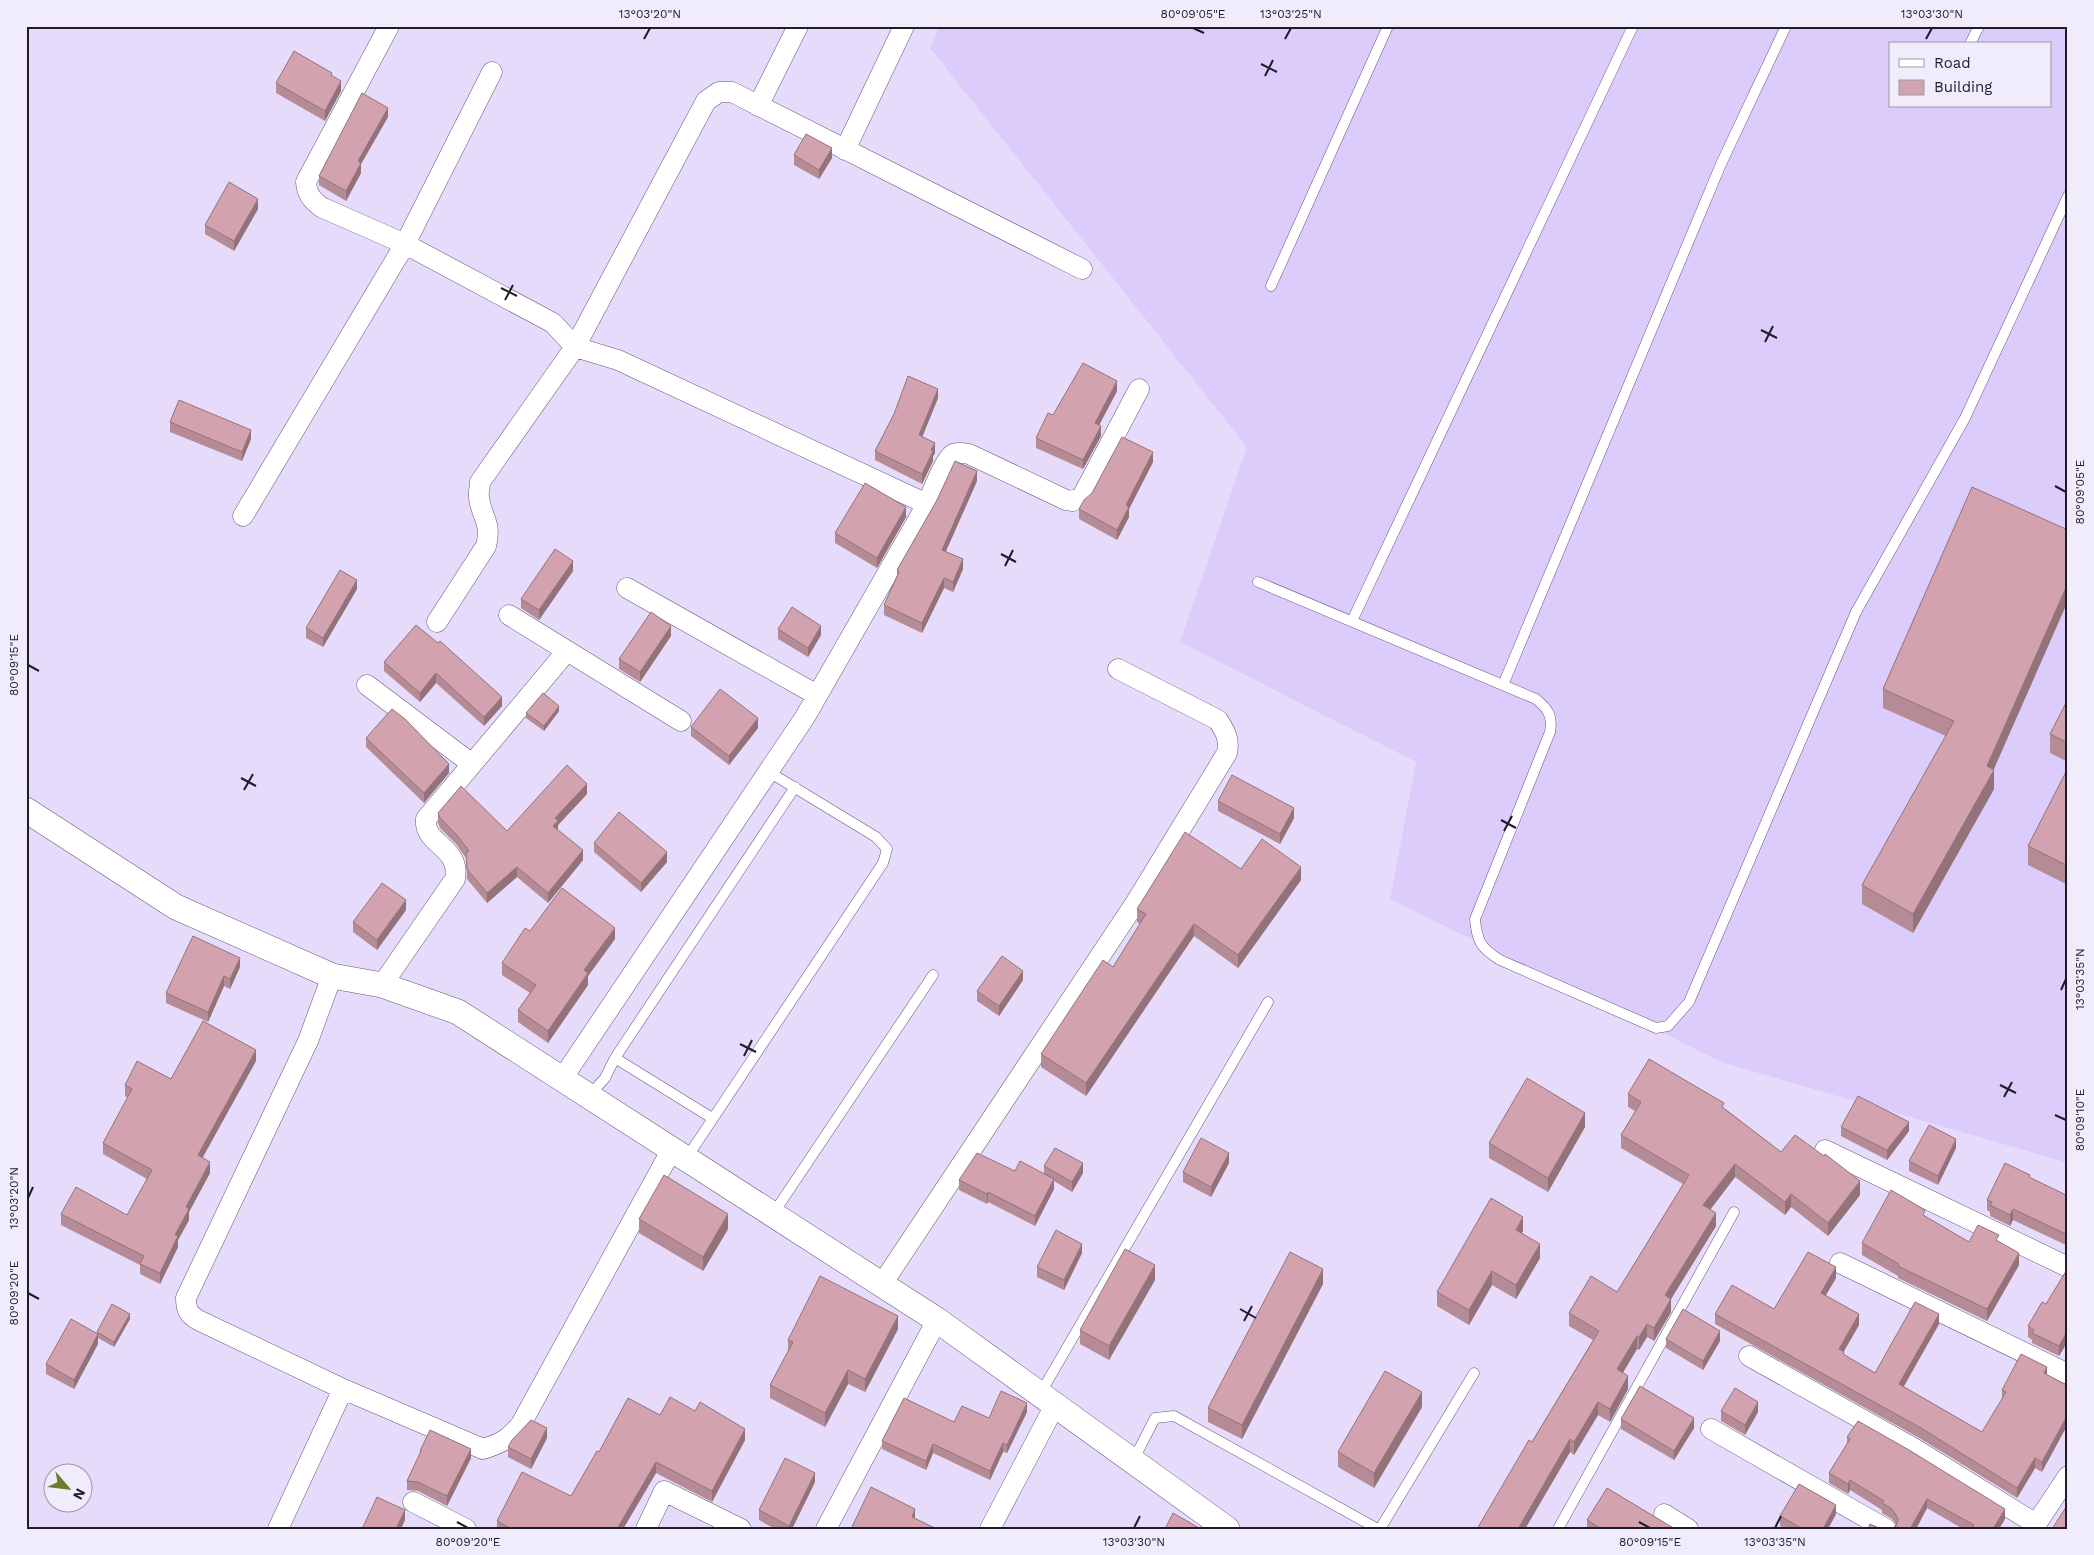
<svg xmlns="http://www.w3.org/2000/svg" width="2094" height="1555" font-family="'Work Sans',sans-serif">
<rect width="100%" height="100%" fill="#e7dbfc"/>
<path fill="#dcccfb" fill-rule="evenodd" d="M939 26H2068V1163L1724 1063 1390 899 1416 762 1180 642 1247 447 930 48ZM1890 44H2050V106H1890Z"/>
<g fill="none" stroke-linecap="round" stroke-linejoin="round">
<defs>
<path id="service" d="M1970 44 1979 26
M1271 286 1388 26
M1258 582 1536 699C1548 709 1553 716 1550 732L1475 919C1477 942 1481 948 1500 960L1656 1028 1668 1026 1689 1002 1856 612 1965 418 2068 196
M1352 621 1633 26
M1503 685 1721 164 1786 26
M615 1058 712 1118
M589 1096 605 1078 615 1058 795 787
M686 1159 883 863 887 849 876 837 769 772
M773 1214 933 975
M1040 1394 1268 1002
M1133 1461 1155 1418 1174 1416 1378 1529
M1380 1529 1474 1373
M1558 1529 1734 1212"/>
<path id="minor" d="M389 26 306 182C307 194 311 199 321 207L405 244 553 323 575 347 618 360 927 504 805 717 562 1079
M758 106 798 26
M845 150 904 26
M927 504C932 493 944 460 953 454 957 452 964 453 969 454L1066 500 1073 501 1082 497 1139 389
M243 516 405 244 492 72
M627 588 817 695
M509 615 681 721
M437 622 486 546C492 522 482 519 479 498 478 494 480 487 480 482L575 347 706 101 719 92H732L1082 269
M367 685 472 764
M332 976 308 1041 186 1298C186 1309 188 1314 198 1320L343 1389 483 1449C502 1443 509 1439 521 1424L672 1149
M382 985 455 879C461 846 423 845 426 819L567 651
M1825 1150 2068 1267
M1840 1263 2068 1374
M882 1284 1136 902 1227 753C1230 739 1225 731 1218 720L1118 669
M1749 1356 1915 1449 2036 1524
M1711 1429 1886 1529
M413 1502 466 1529
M1664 1514 1688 1529
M278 1529 343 1389
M646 1529 664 1491 741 1529
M826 1529 937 1320
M990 1529 1055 1405
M2033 1529 2068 1476"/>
<path id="tertiary" d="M26 810 176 907 332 976 382 985 458 1012 937 1320 1227 1529"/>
</defs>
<use href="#service" stroke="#64577a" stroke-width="11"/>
<use href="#minor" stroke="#64577a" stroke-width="21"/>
<use href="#tertiary" stroke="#64577a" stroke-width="26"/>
<use href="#service" stroke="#fff" stroke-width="10"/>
<use href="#minor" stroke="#fff" stroke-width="20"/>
<use href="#tertiary" stroke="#fff" stroke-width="25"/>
</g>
<path fill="#b58c96" d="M276 83 341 91 325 121 276 93Z
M388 117 361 164V173L346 201 319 185V176Z
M794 155 832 158 819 179 794 165Z
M258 209 234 251 205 234V225Z
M1117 391 1099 425 1101 436 1083 469 1036 448V438L1053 415Z
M938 398 922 437 935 453 933 456V461L922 484 875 460V451Z
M170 422 251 439 242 461 170 432Z
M1153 462 1129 509V517L1117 540 1079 519V509Z
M977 481 946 551 963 569 953 592 944 588 922 633 884 615V605L897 576V570Z
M1972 487 1993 770 1994 789 1913 933 1862 904V885L1946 736 1883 708V689Z
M906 517 877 568 835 543V533Z
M573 571 539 620 521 608V599Z
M357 589 323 647 306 638V628Z
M416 625 502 706 484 726 436 683 420 702 384 671V662Z
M778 629 821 635 808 657 778 639Z
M671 636 640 682 619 669V659Z
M2068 702V762L2050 753V734Z
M559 711 544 731 526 718V713Z
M691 727 758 728 729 765 691 736Z
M366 738 449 773 424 803 366 747Z
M2068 768V885L2028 865V846Z
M587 794 558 825V830L583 860 548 903 517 877 487 903 467 879 466 858 456 844 440 828 438 823V813L507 831Z
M1218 801 1294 818 1280 844 1218 811Z
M594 843 667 862 641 892 594 852Z
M1241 869 1301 880 1238 968 1194 936 1086 1096 1041 1067V1054L1113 967 1140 924 1137 922V909Z
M406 910 377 950 353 932V922Z
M530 931 615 939 588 976V985L548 1043 518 1022V1010L530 993 502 975V963Z
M240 967 230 989 224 986 208 1022 166 1003V993Z
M1023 980 999 1016 977 1001V991Z
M256 1061 202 1158 210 1173 189 1212V1220L178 1240V1247L160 1284 140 1274V1265L61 1225V1214L127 1215 147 1179 103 1154V1143L128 1098 125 1096V1085L171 1079Z
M1628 1094 1724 1108 1781 1152 1860 1195 1828 1236 1791 1207 1785 1215 1735 1177 1710 1210 1716 1226 1671 1299V1312L1654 1341 1647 1337 1639 1350 1637 1349 1623 1373 1628 1389 1610 1422 1598 1415 1574 1455 1570 1452 1525 1529H1477L1532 1442 1593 1340 1569 1326V1313L1617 1292 1683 1184 1621 1148V1135L1635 1111 1628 1107Z
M1585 1127 1548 1192 1489 1158V1143Z
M1841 1127 1909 1131 1887 1160 1841 1136Z
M1956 1148 1938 1185 1909 1171V1161Z
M1229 1163 1211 1197 1183 1182V1172Z
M1044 1166 1083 1173 1072 1192 1054 1181V1189L1035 1226 988 1202 987 1204 959 1190V1180L1015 1171 1044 1174Z
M2030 1178 2068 1196V1246L2013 1220 2010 1226 1990 1216V1212L1987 1210V1200Z
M1925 1217 1969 1242H1999L2019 1265 1987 1321 1898 1278V1276L1862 1255V1243Z
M639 1219 728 1229 703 1271 639 1233Z
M1523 1231 1522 1233 1540 1258 1516 1299 1492 1285 1469 1325 1437 1306V1292Z
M1082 1253 1064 1290 1037 1277V1267Z
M2068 1268V1341L2059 1356 2032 1343V1340L2028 1337V1326L2046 1304Z
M1836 1278 1826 1295 1859 1325 1843 1352 1844 1355 1875 1373 1939 1324 1903 1387 1982 1432 2002 1400V1390L2047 1367 2042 1472 2035 1468 2017 1498 1921 1439 1715 1324V1314L1774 1309Z
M1155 1280 1109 1360 1080 1344V1330Z
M1323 1284 1242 1439 1208 1422V1408Z
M130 1319 114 1347 98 1338V1344L74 1389 46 1374V1364L97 1333Z
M898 1329 865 1392 848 1384 825 1427 770 1398V1385L788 1352V1340Z
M1666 1339 1720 1341 1703 1370 1666 1348Z
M1422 1407 1374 1488 1338 1467V1452Z
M1721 1411 1758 1412 1745 1435 1721 1421Z
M1027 1412 1007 1453 1003 1452 990 1480 933 1453 926 1470 882 1449V1441L954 1422Z
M660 1415 745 1440 712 1502 656 1473 623 1529H497V1521L571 1496 599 1452Z
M1621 1419 1694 1428 1674 1460 1621 1429Z
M1847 1437 2005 1519 1999 1529H1963L1927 1508 1916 1529H1891L1896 1525 1892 1519 1882 1513V1510L1850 1490 1848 1494 1829 1483V1473L1847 1444Z
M547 1438 531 1469 508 1457V1447Z
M420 1451 471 1458 447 1506 418 1491 407 1490V1481L420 1455Z
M815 1482 792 1529H775L759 1520V1510Z
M1836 1514 1828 1529H1785L1780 1526V1516Z
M1587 1520 1675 1529H1587Z"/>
<path fill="#93727a" d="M341 81V91L325 121V111Z
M388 108V117L361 164V173L346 201V191L358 161Z
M832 148V158L819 179V170Z
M258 199V209L234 251V241Z
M1117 381V391L1095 433V423Z
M938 389V398L919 445V435Z
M1101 426V436L1083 469V460Z
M251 430V439L242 461V452Z
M935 443V453L933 456V461L922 484V474L931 450Z
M1153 452V462L1129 509V517L1117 540V530L1126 505Z
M977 471V481L942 560V550Z
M906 507V517L877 568V558Z
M963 559V569L953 592V582Z
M573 561V571L539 620V610Z
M944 578V588L922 633V623Z
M357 580V589L323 647V638Z
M2068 583V601L1990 778 1994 770V789L1913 933V914L1987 766Z
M671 626V636L640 682V672Z
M821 626V635L808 657V648Z
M436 673V683L420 702V693Z
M502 697V706L484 726V717Z
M559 706V711L544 731V726Z
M758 718V728L729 765V756Z
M449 764V773L424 803V793Z
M587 784V794L558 825V830L553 826 555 818Z
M1294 808V818L1280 844V834Z
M583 850V860L548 903V893Z
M667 852V862L641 892V883Z
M517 867V877L487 903V893Z
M1301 867V880L1238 968V955Z
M406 900V910L377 950V940Z
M1194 924V936L1086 1096V1083Z
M615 928V939L588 976V985L548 1043V1031L584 970Z
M240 958V967L230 989V979Z
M1023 971V980L999 1016V1006Z
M224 976V986L208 1022V1012Z
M256 1050V1061L198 1166V1155Z
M1585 1113V1127L1548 1192V1178Z
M1909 1122V1131L1887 1160V1150Z
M1956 1139V1148L1938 1185V1176Z
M1229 1153V1163L1211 1197V1187Z
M210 1162V1173L189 1212V1220L178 1240V1247L160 1284V1273L186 1207Z
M1083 1163V1173L1072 1192V1182Z
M1735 1164V1177L1703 1219V1205Z
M1054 1179V1189L1035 1226V1216Z
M1860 1181V1195L1828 1236V1223Z
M988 1192V1202L987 1204V1194Z
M1791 1194V1207L1785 1215V1202Z
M2013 1209V1220L2010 1226V1215Z
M1716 1213V1226L1671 1299V1312L1654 1341V1328L1665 1295Z
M728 1214V1229L703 1271V1257Z
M1523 1217V1231L1516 1244V1230Z
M1082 1244V1253L1064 1290V1280Z
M1540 1244V1258L1516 1299V1285Z
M2019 1253V1265L1987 1321V1309Z
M1155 1265V1280L1109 1360V1346Z
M1836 1267V1278L1821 1303V1293Z
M1323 1269V1284L1242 1439V1425Z
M1492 1271V1285L1469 1325V1310Z
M130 1314V1319L114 1347V1342Z
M1859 1314V1325L1839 1360V1349Z
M1939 1314V1324L1899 1395V1384Z
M898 1316V1329L865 1392V1379Z
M1647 1324V1337L1639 1350V1337Z
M2068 1330V1341L2059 1356V1346Z
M1720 1331V1341L1703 1370V1361Z
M98 1334V1344L74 1389V1380Z
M1637 1336V1349L1617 1382V1369Z
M2047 1367V1377L2044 1373Z
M848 1370V1384L825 1427V1413Z
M1628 1376V1389L1610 1422V1409Z
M1422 1392V1407L1374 1488V1473Z
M1598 1402V1415L1574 1455V1442Z
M1758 1402V1412L1745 1435V1425Z
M1027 1403V1412L1007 1453V1445Z
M2068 1414V1424L2042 1472V1462Z
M1694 1418V1428L1674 1460V1451Z
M547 1428V1438L531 1469V1459Z
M745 1429V1440L712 1502V1491Z
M1570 1439V1452L1525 1529H1518Z
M1003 1443V1452L990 1480V1471Z
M933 1444V1453L926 1470V1461Z
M471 1449V1458L447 1506V1496Z
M2035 1458V1468L2017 1498V1488Z
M656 1462V1473L623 1529H617Z
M815 1473V1482L792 1529H789V1526Z
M1850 1480V1490L1848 1494V1484Z
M1927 1499V1508L1916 1529H1910Z
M1836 1505V1514L1828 1529H1823Z
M915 1509V1518L912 1517Z
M2005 1509V1519L1999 1529H1993Z
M405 1510V1520L401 1529H396Z"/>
<path fill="#d2a3af" stroke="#93727a" d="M294 51 332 73 331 75 341 81 325 111 276 83Z
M362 93 388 108 358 161 361 163 346 191 319 176Z
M806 134 832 148 819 170 794 155Z
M229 182 258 199 234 241 205 225Z
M1083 363 1117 381 1095 423 1101 426 1083 460 1036 438 1048 413 1053 415Z
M908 376 938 389 919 435 935 443 931 450 933 451 922 474 875 451 894 414Z
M179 400 251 430 242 452 170 422Z
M1122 437 1153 452 1126 505 1129 507 1117 530 1079 509 1084 500 1092 493Z
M955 461 977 471 942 550 963 559 953 582 944 578 922 623 884 605 899 572 897 570 937 500Z
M865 483 906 507 877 558 835 533Z
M1972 487 2068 530V583L1987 766 1994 770 1913 914 1862 885 1954 721 1883 689Z
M555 549 573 561 539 610 521 599Z
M340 570 357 580 323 638 306 628Z
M792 607 821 626 808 648 778 629Z
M651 612 671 626 640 672 619 659Z
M416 625 438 643 440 641 502 697 484 717 436 673 420 693 384 662Z
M720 689 758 718 729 756 691 727Z
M543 693 559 706 544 726 526 713Z
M2067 701 2068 702V743L2050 734Z
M392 709 405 719 449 764 424 793 366 738Z
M567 765 587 784 555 818 558 821 553 826 583 850 548 893 517 867 487 893 467 869 466 853 469 851 456 834 440 818 438 813 461 786 507 831Z
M2068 768V866L2028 846Z
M1232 775 1294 808 1280 834 1218 801Z
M619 812 667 852 641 883 594 843Z
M1185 832 1241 869 1262 839 1301 867 1238 955 1194 924 1086 1083 1041 1054 1103 960 1113 967 1146 914 1137 909Z
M382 883 406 900 377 940 353 922Z
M562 888 615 928 584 970 588 973 548 1031 518 1010 536 985 502 963 525 928 530 931Z
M193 936 240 958 230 979 224 976 208 1012 166 993Z
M1002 956 1023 971 999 1006 977 991Z
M203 1021 256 1050 198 1155 210 1162 186 1207 189 1209 175 1235 178 1236 160 1273 140 1264 144 1256 61 1214 76 1187 127 1215 152 1170 103 1143 132 1089 125 1085 137 1061 171 1079Z
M1649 1059 1724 1103 1722 1107 1781 1152 1795 1135 1824 1156 1825 1154 1860 1181 1828 1223 1791 1194 1785 1202 1735 1164 1703 1205 1716 1213 1665 1295 1671 1299 1654 1328 1647 1324 1639 1337 1637 1336 1617 1369 1628 1376 1610 1409 1598 1402 1574 1442 1570 1439 1518 1529H1477L1529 1440 1532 1442 1599 1331 1569 1313 1591 1276 1617 1292 1689 1175 1621 1135 1641 1102 1628 1094Z
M1527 1078 1585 1113 1548 1178 1489 1143Z
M1858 1096 1909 1122 1887 1150 1841 1127Z
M1929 1125 1956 1139 1938 1176 1909 1161Z
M1201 1138 1229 1153 1211 1187 1183 1172Z
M1055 1148 1083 1163 1072 1182 1044 1166Z
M977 1153 1015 1171 1020 1161 1054 1179 1035 1216 988 1192 987 1194 959 1180Z
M2005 1163 2030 1175 2029 1177 2068 1196V1235L2013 1209 2010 1215 1990 1205 1992 1202 1987 1200Z
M664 1175 728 1214 703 1257 639 1219Z
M1891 1190 1925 1210 1923 1215 1969 1242 1978 1225 1999 1235 1996 1240 2019 1253 1987 1309 1898 1266 1899 1264 1862 1243Z
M1491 1198 1523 1217 1516 1230 1540 1244 1516 1285 1492 1271 1469 1310 1437 1292Z
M1056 1230 1082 1244 1064 1280 1037 1267Z
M1125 1249 1155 1265 1109 1346 1080 1330Z
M1290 1252 1323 1269 1242 1425 1208 1408Z
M1808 1252 1836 1267 1821 1293 1859 1314 1839 1349 1844 1352 1843 1354 1875 1373 1915 1302 1939 1314 1899 1384 1982 1432 2006 1392 2002 1390 2021 1354 2047 1367 2044 1373 2068 1386V1414L2042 1462 2035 1458 2017 1488 1921 1428 1715 1314 1732 1285 1774 1309Z
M2068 1268V1330L2059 1346 2032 1333 2034 1330 2028 1326 2042 1302 2046 1304Z
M820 1276 898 1316 865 1379 848 1370 825 1413 770 1385 793 1342 788 1340Z
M112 1304 130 1314 114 1342 97 1332Z
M1683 1309 1720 1331 1703 1361 1666 1339Z
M71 1319 98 1334 74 1380 46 1364Z
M1385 1371 1422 1392 1374 1473 1338 1452Z
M1640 1386 1694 1418 1674 1451 1621 1419Z
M1735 1388 1758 1402 1745 1425 1721 1411Z
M1001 1391 1027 1403 1007 1445 1003 1443 990 1471 933 1444 926 1461 882 1441 904 1398 954 1422 962 1406 989 1418Z
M670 1397 695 1411 700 1402 745 1429 712 1491 656 1462 617 1529H509L510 1528 497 1521 522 1472 571 1496 597 1451 599 1452 628 1398 660 1415Z
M531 1420 547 1428 531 1459 508 1447 512 1440Z
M1858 1421 1909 1450 2005 1509 1993 1529H1972L1974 1525 1927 1499 1910 1529H1891L1896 1526 1898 1519 1892 1509 1882 1503 1884 1501 1850 1480 1848 1484 1829 1473 1850 1439 1847 1437Z
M430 1430 471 1449 447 1496 418 1482 407 1481 421 1451H420Z
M785 1458 815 1473 789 1526 759 1510Z
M1799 1484 1836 1505 1823 1529H1803L1780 1516Z
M871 1487 915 1509 912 1517 937 1529H851Z
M1607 1488 1675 1529H1602L1587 1520Z
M377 1497 405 1510 396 1529H362Z
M2068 1504V1529H2052Z
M1173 1513 1201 1529H1165Z
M1870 1524 1881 1529H1868Z"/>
<path fill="none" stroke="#201b29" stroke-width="2" d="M1193 28 1204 33M644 39 650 28M1285 39 1291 28M1926 39 1932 28M1261 64 1277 72M1265 76 1273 60M501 288 517 296M505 300 513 285M1761 330 1777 338M1765 342 1773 326M2055 486 2066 492M1001 554 1016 562M1005 566 1013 550M28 665 39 671M241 778 256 786M244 790 253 774M1501 820 1516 828M1504 831 1512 816M2061 990 2066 979M740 1044 756 1052M744 1056 752 1040M2000 1085 2016 1093M2004 1097 2012 1082M2055 1115 2066 1120M28 1198 33 1187M28 1293 39 1299M1240 1309 1256 1318M1244 1321 1252 1306M457 1522 468 1528M1639 1522 1650 1528M1134 1528 1140 1516M1775 1528 1781 1516"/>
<rect width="2094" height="1555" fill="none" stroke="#f1ecfc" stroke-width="55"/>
<rect x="1889" y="42" width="162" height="65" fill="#f1ecfc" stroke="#9d98a8"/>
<rect x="1899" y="59" width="25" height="8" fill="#ffffff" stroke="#9d98a8"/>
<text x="1934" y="68" font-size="15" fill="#201b29">Road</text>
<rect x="1899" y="80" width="25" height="15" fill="#d2a3af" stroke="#9d98a8"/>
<text x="1934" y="92" font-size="15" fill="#201b29">Building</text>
<g transform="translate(68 1488) rotate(118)"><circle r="24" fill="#f1ecfc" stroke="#9d98a8"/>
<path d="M0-4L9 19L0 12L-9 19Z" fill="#6b7f2f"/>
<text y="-8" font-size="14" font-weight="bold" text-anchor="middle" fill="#201b29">N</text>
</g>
<rect x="28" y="28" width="2038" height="1500" fill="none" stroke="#201b29" stroke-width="2"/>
<g font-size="12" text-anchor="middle" fill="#201b29">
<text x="650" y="18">13°03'20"N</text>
<text x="1193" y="18">80°09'05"E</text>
<text x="1291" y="18">13°03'25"N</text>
<text x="1932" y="18">13°03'30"N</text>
<text transform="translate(2080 492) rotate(-90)" y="4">80°09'05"E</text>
<text transform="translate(14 665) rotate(-90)" y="4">80°09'15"E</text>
<text transform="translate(2080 979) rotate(-90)" y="4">13°03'35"N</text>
<text transform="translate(2080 1120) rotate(-90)" y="4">80°09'10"E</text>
<text transform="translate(14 1198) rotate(-90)" y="4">13°03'20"N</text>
<text transform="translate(14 1293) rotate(-90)" y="4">80°09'20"E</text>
<text x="468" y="1546">80°09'20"E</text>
<text x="1134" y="1546">13°03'30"N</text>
<text x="1650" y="1546">80°09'15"E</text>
<text x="1775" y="1546">13°03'35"N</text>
</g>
</svg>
